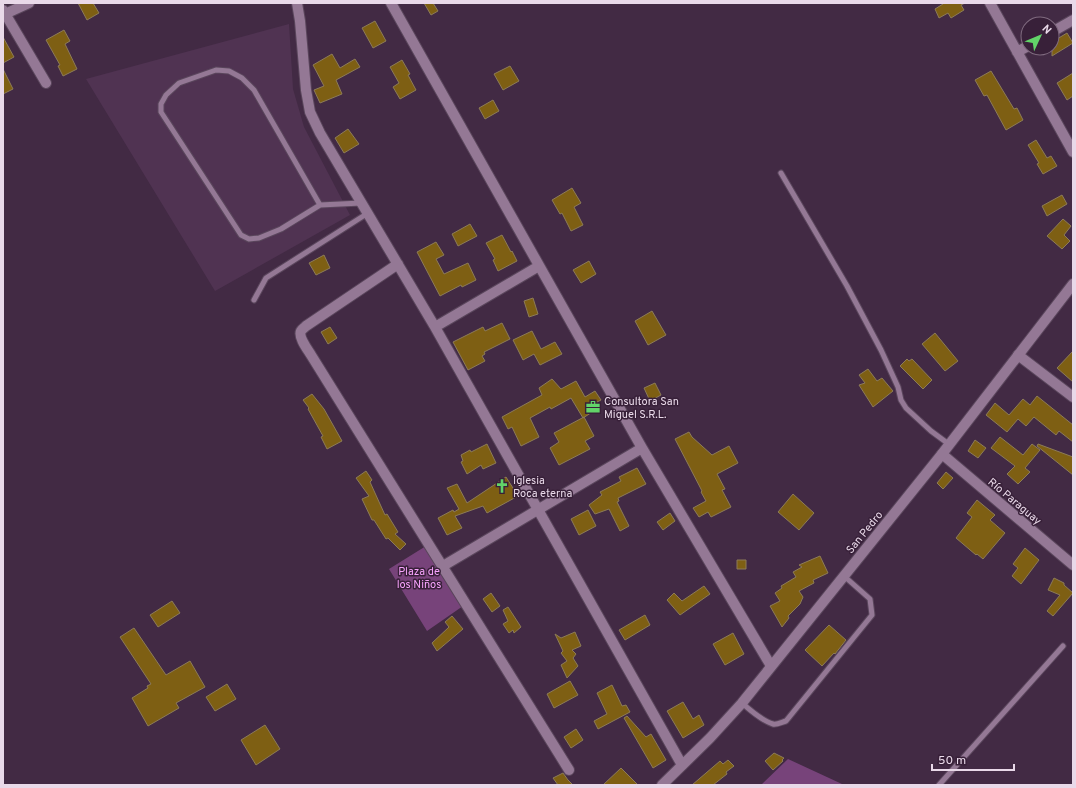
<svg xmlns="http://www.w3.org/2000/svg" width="1076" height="788" font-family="Overpass,sans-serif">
<rect width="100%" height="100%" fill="#422a44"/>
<path fill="#503352" d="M289 24 293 89 304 127 350 215 215 291 86 79Z"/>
<path fill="#77437a" d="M426 546 463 606 427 631 389 569Z
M788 759 842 784 843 785H761Z"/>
<path fill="#7e5f13" stroke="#8c7b58" d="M78 3H93L99 13 87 20Z
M424 3H433L438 11 431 15Z
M942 3H965L961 5 964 10 951 18 948 13 939 18 935 9 943 4Z
M375 21 386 41 373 48 362 28Z
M64 30 70 41 65 44 77 69 63 76 58 66 60 65 46 40Z
M1067 33 1073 43 1052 56V42Z
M3 37 14 57 3 63Z
M332 54 340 68 355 59 360 67 336 80 342 94 320 103 314 90 324 86 313 65Z
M402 60 410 74 408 75 416 90 400 99 393 87 399 83 390 67Z
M510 66 519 81 503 90 494 74Z
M3 69 13 89 3 94Z
M991 71 1014 109 1017 108 1023 120 1006 130 987 95 984 96 975 80Z
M1073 73V96L1067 100 1057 83Z
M493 100 499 111 485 119 479 108Z
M348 129 359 144 344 153 335 138Z
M1036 140 1047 158 1051 156 1057 166 1043 174 1037 164 1039 163 1028 145Z
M572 188 581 203 574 207 583 225 571 231 562 213 560 214 552 200Z
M1062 195 1067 204 1047 216 1042 206Z
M1063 219 1071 226 1064 235 1070 241 1062 249 1047 236Z
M470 224 477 236 458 246 452 234Z
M502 235 511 252 512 251 517 261 498 271 493 260 495 259 486 243Z
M436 242 444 255 436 259 444 274 468 263 476 280 462 287 461 285 440 296 417 252Z
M324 255 330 268 316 275 309 263Z
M589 261 596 274 581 283 573 270Z
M533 298 538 314 529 317 524 301Z
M652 311 666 335 648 345 635 321Z
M502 323 510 339 484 352 485 354 482 356 485 361 468 370 453 342 483 327 485 331Z
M330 327 337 338 328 344 321 332Z
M532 331 541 349 555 342 562 354 540 365 534 354 523 360 513 340Z
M935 333 958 361 945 371 922 344Z
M1073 351V382L1057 368Z
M907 359 909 361 912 359 932 380 923 389 900 366Z
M868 369 877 381 882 378 893 391 873 407 859 385 865 383 859 375Z
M552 379 561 389 576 381 585 397 595 391 601 400 597 402 600 407 583 418 571 398 551 409 550 407 530 418 539 437 521 446 512 427 508 429 502 417 542 395 539 388Z
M655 383 661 395 650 401 644 388Z
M312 394 324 409 342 441 327 449 321 437 323 436 308 409 309 408 303 400Z
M1037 396 1073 425V442L1059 431 1056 435 1034 417 1026 426 1018 419 1007 432 986 415 995 403 1009 415 1023 399 1030 405Z
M584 417 594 436 585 441 590 449 559 465 550 448 559 442 554 433Z
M689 432 692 437 712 455 729 446 738 463 717 474 725 489 722 490 731 507 711 517 708 512 699 517 693 508 706 501 701 492 702 491 675 439Z
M1000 437 1023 455 1032 444 1040 450 1025 468 1030 472 1018 484 1007 474 1015 466 991 448Z
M975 440 986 448 978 458 968 451Z
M487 444 496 463 483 469 481 465 467 474 461 462 463 461 461 455 470 450 471 452Z
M1038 444 1073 457V475L1037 446Z
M637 468 646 484 618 498 619 501 617 502 629 526 620 531 609 509 595 514 589 505 602 495 600 492 621 481 619 477Z
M366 471 372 480 370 482 385 515 387 514 398 532 395 534 406 544 400 550 388 538 386 539 374 520H372L362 499 369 496 356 478Z
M946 472 953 478 943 489 937 483Z
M506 477 518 496 487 513 483 506 455 516 462 528 447 535 438 518 453 510 454 512 459 509 447 488 457 484 467 503Z
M793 494 814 513 799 530 778 512Z
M977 500 995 515 990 520 1005 533 983 559 977 554 976 555 956 538 972 517 967 513Z
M588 510 596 526 579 535 571 519Z
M670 513 675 521 663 530 657 522Z
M1025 548 1039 560 1021 584 1012 576 1018 568 1013 564Z
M820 556 828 573 813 580 814 583 799 591 803 597 800 604 788 616 789 618 782 627 770 606 780 601 775 593 782 588 781 586 796 577 793 572 802 567 799 565Z
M737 560H746V569H737Z
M1054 578 1064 583V585L1073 593 1053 616 1047 611 1060 595 1048 590Z
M704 586 710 594 680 615 667 600 674 593 682 601Z
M491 593 500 606 492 612 483 599Z
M172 601 180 613 158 627 150 615Z
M508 607 521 627 514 633 513 630 509 633 503 624 508 621 503 610Z
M645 615 650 625 625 640 619 630Z
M452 616 463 629 437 651 432 643 449 627 445 622Z
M829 625 846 640 835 654 834 653 822 666 805 650Z
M134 628 166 675 190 661 205 687 176 703 179 708 148 726 132 698 148 688 147 686 151 684 120 637Z
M575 632 581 646 572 650 576 654 573 658 578 666 567 678 561 665 567 661 561 653 563 651 555 634 561 638Z
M733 633 744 654 725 665 713 644Z
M570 681 578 695 554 708 547 694Z
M227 684 236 699 215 711 206 697Z
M612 685 622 706 626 705 630 712 598 729 594 721 607 714 597 693Z
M683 702 693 719 699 715 704 725 683 738 667 711Z
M627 716 646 737 651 734 666 760 653 768 624 718Z
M265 725 280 749 256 765 241 740Z
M576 729 583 740 571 748 564 737Z
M774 753 784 758 782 760 783 761 773 770 765 761Z
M728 760 734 766 726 772 727 774 713 785H692L720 761 723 764Z
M621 768 638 785H603Z
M563 773 568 780 573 785H558L553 778Z"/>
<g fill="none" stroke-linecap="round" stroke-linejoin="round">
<defs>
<path id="lane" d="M781 173 847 286 881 350 898 387 901 400 906 408 931 431 950 445
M320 205 254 90 242 78 229 71 216 70 179 83 166 95 161 104V112L241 235 249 239 259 238 281 229 320 205 361 203
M254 300 266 278 368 213
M742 703C750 710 762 721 773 724 777 725 782 722 786 721L872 615 870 599 844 576
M939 785 1063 646"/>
<path id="street" d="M297 3 300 21 306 90 310 112 320 133 435 327 682 765
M391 3 642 448 771 666
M990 3 1073 152
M3 10 46 83
M5 14 29 3
M1052 32 1073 20
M1017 52 1028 46
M398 264 306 326C304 328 302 329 301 331 298 337 308 350 311 355L569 770
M435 327 539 266
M1018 355 1073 397
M942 454 1073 565
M443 566 642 448"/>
<path id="secondary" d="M662 785 710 738 742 703 942 454 1073 284"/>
</defs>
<use href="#lane" stroke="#5a465c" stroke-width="7"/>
<use href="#street" stroke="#5a465c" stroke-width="12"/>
<use href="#secondary" stroke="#5a465c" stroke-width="12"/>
<use href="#lane" stroke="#947895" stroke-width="5"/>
<use href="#street" stroke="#947895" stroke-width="10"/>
<use href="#secondary" stroke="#947895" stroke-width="10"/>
</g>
<defs>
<symbol id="office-bare" viewBox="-9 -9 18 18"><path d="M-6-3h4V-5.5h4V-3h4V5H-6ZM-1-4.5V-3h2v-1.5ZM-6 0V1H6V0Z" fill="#62d469" stroke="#382039" stroke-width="2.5" paint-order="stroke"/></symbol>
<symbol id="church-bare" viewBox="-9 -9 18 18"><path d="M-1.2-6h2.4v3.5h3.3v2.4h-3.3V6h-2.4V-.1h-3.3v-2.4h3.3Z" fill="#62d469" stroke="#382039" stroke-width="2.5" paint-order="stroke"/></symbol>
</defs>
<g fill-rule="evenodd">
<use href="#office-bare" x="583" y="397" width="20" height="20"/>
<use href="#church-bare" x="492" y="476" width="20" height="20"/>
</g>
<g text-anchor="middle" stroke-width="3" stroke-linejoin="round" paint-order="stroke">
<g font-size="11" fill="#e9d9e9" stroke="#382039" text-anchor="start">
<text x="604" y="405">Consultora San<tspan x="604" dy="13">Miguel S.R.L.</tspan></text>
<text x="513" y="484">Iglesia<tspan x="513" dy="13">Roca eterna</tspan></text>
</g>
<g font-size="11" fill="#e9d9e9" stroke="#382039">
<text transform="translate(1015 501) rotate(40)" y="4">Río Paraguay</text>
<text transform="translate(864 532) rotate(-51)" y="4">San Pedro</text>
</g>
<g font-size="11" fill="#f8a4fd" stroke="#382039">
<text x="419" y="575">Plaza de<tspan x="419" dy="13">los Niños</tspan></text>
</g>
</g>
<rect width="1076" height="788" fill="none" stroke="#e9d9e9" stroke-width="8"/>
<g transform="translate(1040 36) rotate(46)"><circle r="19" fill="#382039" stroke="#7f6a7f"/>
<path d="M0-3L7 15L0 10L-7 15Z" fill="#62d469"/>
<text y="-6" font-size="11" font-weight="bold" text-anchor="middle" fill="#e9d9e9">N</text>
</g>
<path d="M932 764v6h82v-6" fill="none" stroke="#e9d9e9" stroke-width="2"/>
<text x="938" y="764" font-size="12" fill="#e9d9e9" stroke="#382039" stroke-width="3" paint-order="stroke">50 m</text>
</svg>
